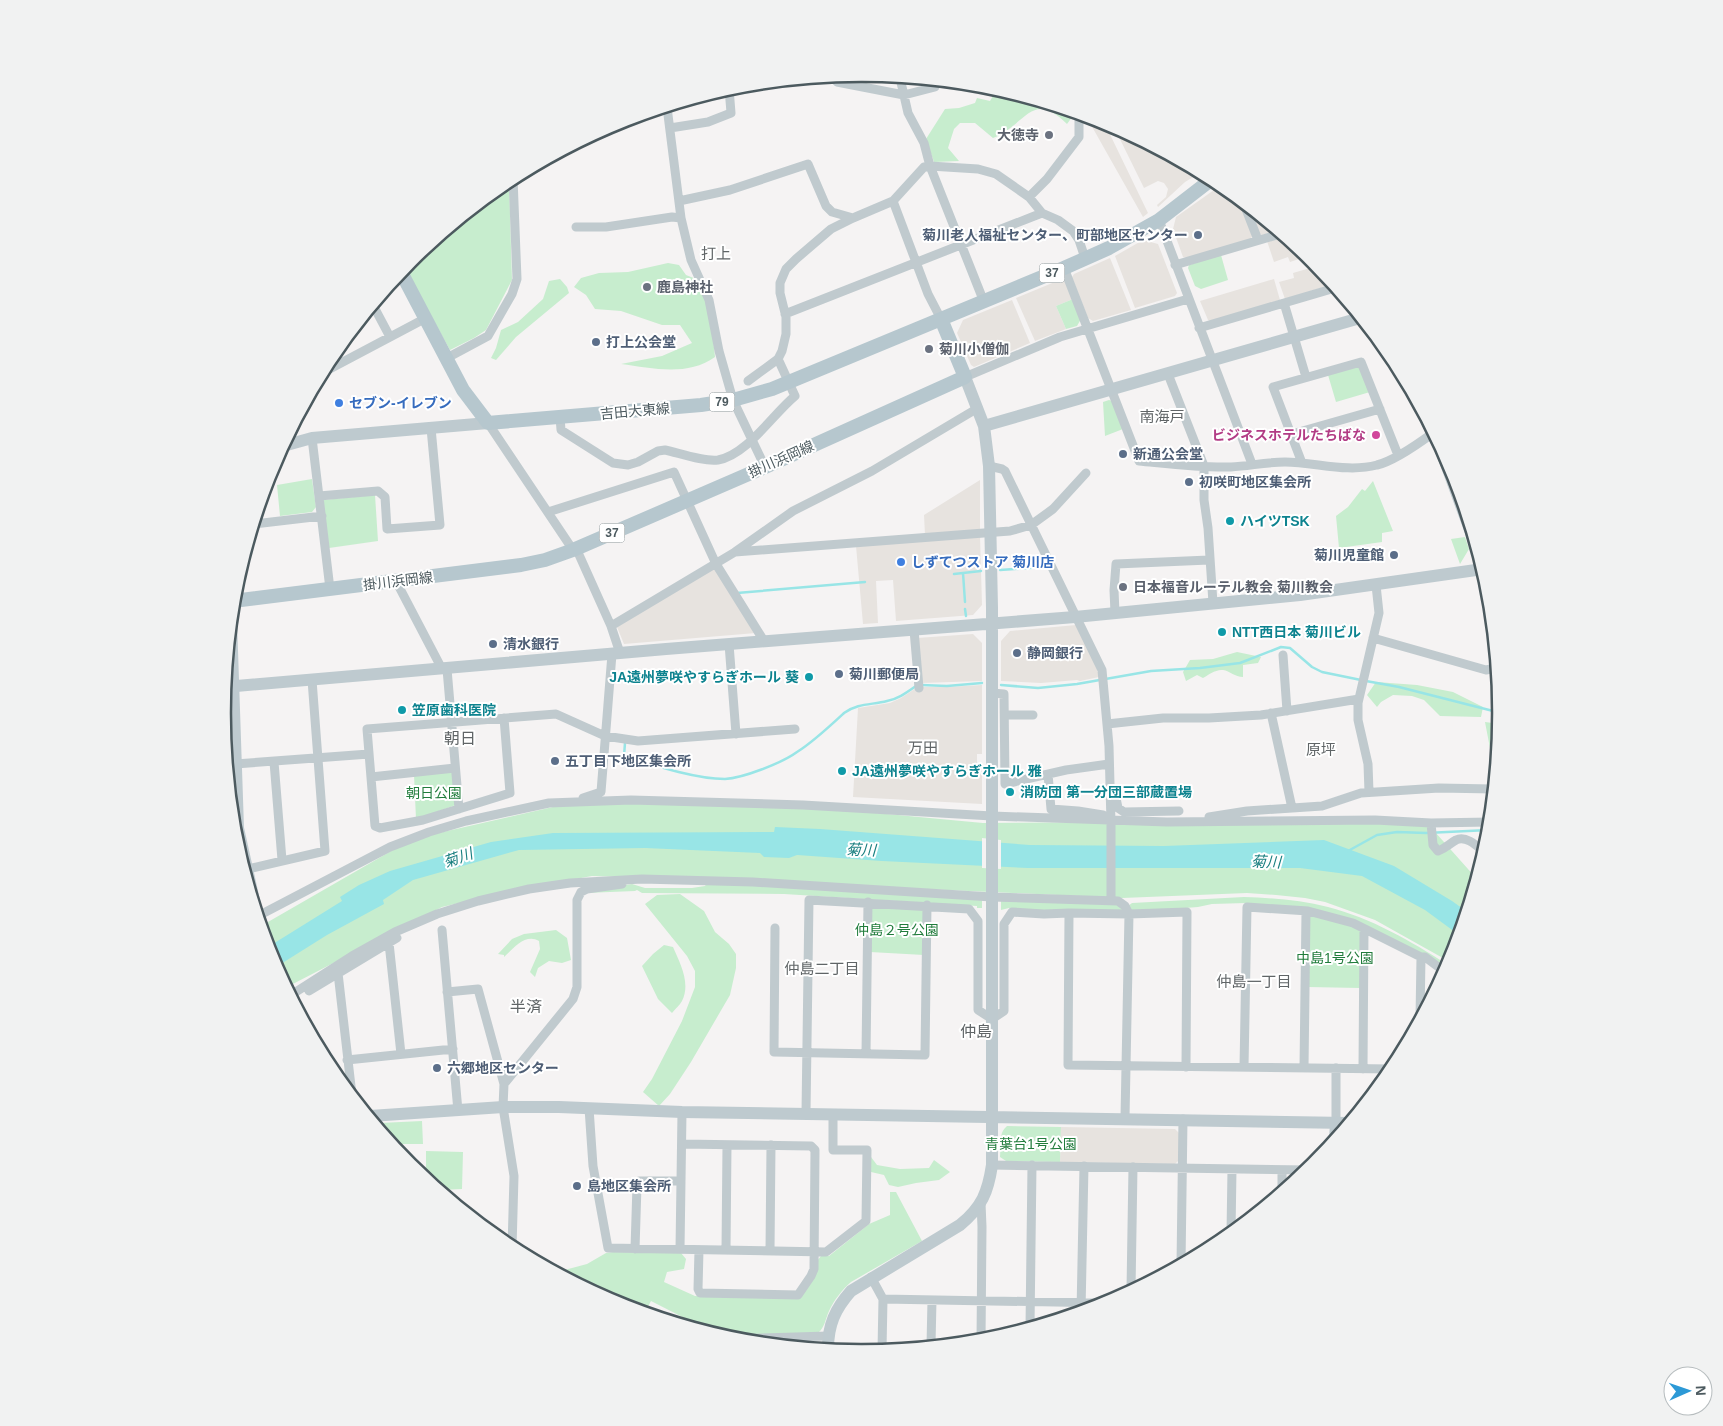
<svg xmlns="http://www.w3.org/2000/svg" width="1723" height="1426" font-family="Helvetica,'Noto Sans JP',sans-serif">
<rect width="100%" height="100%" fill="#f5f3f3"/>
<path fill="#e7e3df" d="M1086 116 1104 122 1148 213 1143 217Z
M1114 127 1200 173 1185 182 1158 207 1157 205 1166 197 1168 189 1164 183 1158 181 1144 188Z
M1221 185 1239 200 1252 236 1251 239 1187 258 1183 257 1173 229 1176 217Z
M1250 209 1277 231 1262 235 1259 234Z
M1283 236 1308 256 1290 262 1288 257 1274 262 1267 241Z
M1143 240 1158 244 1177 293 1175 296 1135 308 1115 256Z
M1110 258 1131 310 1093 321 1088 318 1072 277 1074 274Z
M1317 266 1333 284 1285 299 1279 282 1294 278 1293 273Z
M1062 279 1066 280 1073 299 1056 306 1066 329 1035 341 1016 298Z
M1274 279 1280 300 1211 321 1208 320 1200 301Z
M1012 300 1030 343 974 367 971 365 957 333 963 320Z
M980 480V530L925 535 924 515Z
M980 536 982 605 973 615 896 621 893 580 876 581 878 623 863 624 856 546Z
M716 566 756 633 624 644 617 627Z
M1076 625 1097 668 1099 677 1080 681 1077 680 1041 683 1001 681V641L1010 631Z
M973 634 982 643V681L921 683 917 638Z
M982 685V754H977V765L982 766V804L853 797 858 708 890 703 901 698 916 688 921 687H947Z
M1061 1127 1175 1129 1179 1133V1160L1175 1164 1060 1162Z"/>
<path fill="#c7edce" d="M997 89 1075 113 1067 124C1032 89 1027 124 993 138L975 123H960L954 129 948 148 959 161 934 162 926 139 945 109 959 108 975 103 977 98 990 101Z
M509 180 512 280 486 330 474 338 450 350 404 267 410 261Z
M1221 255 1228 280 1201 289 1195 286 1188 268 1189 265Z
M668 263 679 265 686 275 701 281 709 300 715 357C687 377 652 368 621 364L662 356 692 343 680 325H662L621 311 595 309 586 295 574 287 581 278 599 273 628 272Z
M560 279 567 287 569 293 516 337 496 360 491 358 496 348 501 330 518 322 543 299 549 281Z
M1073 299 1081 319 1077 326 1066 329 1056 306Z
M1357 367 1361 368 1370 392 1336 402 1328 375Z
M1109 400 1112 401 1123 429 1105 436 1103 402Z
M312 479 316 507 312 512 280 516 277 485Z
M1373 481 1393 531 1382 533V542L1339 548 1336 516 1348 507 1362 489 1365 491Z
M375 495 378 541 329 548 323 500Z
M1465 537 1469 549 1460 564 1451 539Z
M1237 652 1261 657 1258 663 1243 665V677C1235 677 1230 671 1223 670 1216 669 1208 675 1203 678L1197 675 1186 681 1183 672 1190 660 1213 659Z
M1376 682 1417 685 1453 692 1483 707 1481 717 1440 716 1424 700 1412 696 1393 695 1381 702 1377 707 1367 695Z
M1485 722 1500 724 1496 765 1493 764Z
M453 771 456 805 416 819 414 775Z
M579 801 780 804 983 823 1375 820 1427 823 1476 878 1450 962 1375 920 1325 902 1305 898 1276 895 1247 893 1122 898 731 880 592 876 509 891 442 907 287 987 271 957 261 926 412 839Z
M707 883 982 899V908H977V906L784 894 642 893 637 890 635 891 585 893 590 890 632 884 645 888H692L705 886Z
M680 894 704 911 715 932 729 944 736 954V968L730 995 691 1062 670 1094 659 1106 643 1092 652 1079 682 1021 695 987V971L687 956 645 904 657 895Z
M1244 897C1272 898 1301 900 1328 907 1371 918 1411 941 1448 965L1445 970 1355 923 1246 903 1212 904 1198 907 1133 912 1128 906 1132 903Z
M1001 900 1120 905 1124 910 1043 911 1009 908 1001 910Z
M871 905 922 908 925 911 924 955 870 952Z
M1310 913 1361 928 1360 988 1308 987Z
M556 930 567 938 571 960 562 963 549 961 538 968 535 977 530 972 540 949 539 941C525 933 513 949 504 957V955L498 954 512 939 524 934Z
M664 945 673 947C680 963 691 983 682 1001 680 1005 675 1009 672 1013L658 999 642 966 653 954Z
M422 1121 423 1144H392L382 1132 380 1123Z
M1007 1126 1061 1127 1060 1162 1006 1161 1000 1157C1001 1147 998 1133 1007 1126Z
M426 1151 463 1152 462 1189 440 1190 426 1179Z
M871 1157 877 1165 900 1169 929 1168 934 1160 950 1172 939 1180 916 1183 898 1187 889 1185 884 1175 871 1172Z
M890 1192H896L922 1241 851 1282C842 1290 834 1300 829 1311 825 1320 825 1327 818 1333L723 1335 700 1326 651 1301 645 1312 617 1303 557 1272 587 1264 606 1253 613 1252 681 1253 686 1259 684 1269 667 1272 664 1282 695 1296 801 1298 817 1261 821 1256H829L869 1224 890 1215Z"/>
<path fill="#98e5e6" d="M775 827 820 829 1030 845 1164 846 1324 840 1394 866 1452 901 1466 911 1459 935 1425 910 1362 876 1300 868H1028L882 861 797 855 789 858 764 857 760 853 645 848 519 850 413 880 383 900 384 904 327 935 276 967 268 947 342 901 340 897 359 885 390 871 491 842 553 833 774 832Z"/>
<path fill="#f5f3f3" d="M982 838 1001 840V869L982 868Z"/>
<g fill="none" stroke-linecap="round" stroke-linejoin="round">
<path stroke="#98e5e6" stroke-width="2.5" d="M1000 570 1043 567 1048 565
M963 573 965 602
M954 574 981 571
M737 593 865 582
M965 609 966 616
M1366 681 1399 687 1501 713
M921 685 947 686 982 683
M1001 685 1038 688 1077 684 1151 671 1200 668 1240 663 1281 647 1290 648 1312 667 1322 672 1361 680
M625 743 624 756C653 765 695 779 725 779 743 778 782 763 797 752 813 742 830 726 844 713 858 703 872 705 887 701 898 699 906 693 916 686
M1348 851 1377 835 1397 832 1426 833 1489 830"/>
<path stroke="#c0cace" stroke-width="9" d="M833 77 837 82 904 95 935 87
M900 78 908 113 924 143 930 166 984 302
M667 107 681 218 691 260 709 300 719 351 733 400 765 467
M670 128 708 122 731 113 729 88
M1029 197 1047 179 1079 137V114
M679 201 730 190 808 164 826 206 832 212 853 218
M893 201 928 294 941 319
M1244 204 1258 240
M1159 220 1252 464
M576 227H606L672 217 681 218
M1175 265 1280 234
M1064 268 1139 461C1170 464 1201 468 1231 467 1249 466 1267 462 1285 462 1315 462 1347 473 1377 465 1394 461 1418 444 1433 433
M1284 303 1306 377
M373 305 390 337
M785 314 1042 213
M1199 328 1335 288
M447 358 488 336 512 294 517 279 513 178
M322 373 426 318
M1168 374 1204 466V500L1208 528 1213 603
M965 377 1060 337 1188 299
M748 381 778 359 782 351 786 334V317L780 293V283L786 269 796 259 831 229 853 218 893 201 924 167 930 166 978 169 996 174 1029 197 1042 213 1058 220 1073 231 1079 240 1085 258
M560 417 561 430 613 463 628 465 638 462 658 451 665 450C679 453 704 462 718 460 747 455 773 414 795 396L778 359
M488 423 573 550
M1292 434 1380 409
M312 438 330 589
M1302 463 1273 387 1361 362 1398 455
M989 466 1002 469 1005 471 1102 670 1109 746 1111 823V900
M319 496 378 491 385 497 387 529 440 525 431 428
M548 512 674 472 716 564 764 641
M254 524 322 516
M576 548 611 626 620 653
M735 552 793 511 872 471 978 408
M396 581 442 669
M1115 613 1114 590 1116 564 1209 560
M611 626 735 552 1010 531 1031 525 1053 509 1086 473
M914 630 919 688
M1373 638 1486 670 1496 668
M729 644 736 734
M1283 655 1287 711
M447 669 459 809
M992 693 1004 694 1005 784 1066 770 1109 764
M1271 713 1292 808
M1005 715H1033
M504 718 510 793 423 820 380 828 375 826 367 729 556 714 605 736 638 741 795 729
M1107 724 1163 718H1209L1261 715 1359 699
M274 762 282 860
M235 764 369 754
M1048 774 1051 809 1078 811 1103 815
M371 777 455 768
M1369 792 1368 764 1358 720V703L1379 613 1376 585
M1115 793 1118 808 1124 812 1179 811
M583 798 601 792 612 654
M1209 817 1247 811 1322 806 1361 793 1439 788 1493 789
M1431 823 1433 845 1438 851C1446 848 1449 844 1456 840 1466 835 1477 846 1484 852
M248 869 325 851 312 680
M1069 913 1068 1065 1392 1069
M258 916 390 847 429 832 466 821 549 803 631 800 803 805 992 816 1167 822 1375 820 1431 823 1490 822
M775 928 774 1052 925 1055 927 905
M442 930 458 1111
M389 943 401 1054
M1421 957H1425L1445 972
M338 973 352 1095
M309 991 397 938
M447 992 478 989 504 1084 503 1107 514 1176 512 1248
M291 995 352 956 395 932 437 914 478 901 529 889 570 883 642 879 753 882 992 897 1118 901 1125 906 1129 914 1125 1118
M866 1054 868 902
M347 1060 453 1049
M1244 1067 1247 907 1308 911 1353 923 1421 957 1420 1018
M1304 1068 1306 912
M1363 1069 1364 930
M504 1084 573 999 577 987V900L581 892 587 889 622 884
M589 1108 593 1166 608 1248 826 1252 866 1221 867 1150H833V1114
M806 1113 809 900 969 909 978 921V1010L992 1019 1004 1011V924L1012 912 1044 914 1069 913 1129 914 1187 912 1186 1067
M1336 1123V1068
M682 1144 811 1146 815 1150 814 1269 811 1276 798 1295 700 1293 698 1289 699 1250
M992 1165 1308 1170
M1282 1191V1170
M1231 1233 1232 1169
M635 1249 637 1185 639 1181H681
M680 1249 682 1112
M726 1250 727 1145
M770 1251 771 1145
M1181 1264 1183 1119
M871 1277 883 1299 882 1350
M1131 1290 1133 1167
M883 1299 1108 1303
M1081 1311 1084 1166
M1030 1327 1032 1165
M734 1339 828 1336
M981 1341 982 1227 981 1203
M931 1345 932 1300"/>
<path stroke="#becacf" stroke-width="12" d="M984 426 1360 318
M1437 439 1474 541
M283 446 312 438 488 423
M231 621 238 828 255 905
M225 687 666 649 1075 617 1300 595 1483 569
M370 1116 503 1107H559L682 1112 1348 1123
M1335 1139 1336 1123
M828 1349C828 1325 835 1309 851 1291L960 1225C982 1207 988 1192 992 1165V608L989 466 984 426 965 377"/>
<path stroke="#b6c7ce" stroke-width="14" d="M401 272 463 390 488 423 701 405 733 400 772 389 1064 268 1109 248 1159 220 1212 179
M233 601 521 565 545 560 573 550 765 467 965 377 941 319"/>
</g>
<g fill="#6b7280" stroke="#fff" stroke-width="2">
<circle cx="1049" cy="135" r="5"/>
<circle cx="647" cy="287" r="5"/>
<circle cx="929" cy="349" r="5"/>
<circle cx="1123" cy="587" r="5"/>
</g>
<g fill="#5c6f8a" stroke="#fff" stroke-width="2">
<circle cx="1198" cy="235" r="5"/>
<circle cx="596" cy="342" r="5"/>
<circle cx="1123" cy="454" r="5"/>
<circle cx="1189" cy="482" r="5"/>
<circle cx="1394" cy="555" r="5"/>
<circle cx="493" cy="644" r="5"/>
<circle cx="1017" cy="653" r="5"/>
<circle cx="839" cy="674" r="5"/>
<circle cx="555" cy="761" r="5"/>
<circle cx="437" cy="1068" r="5"/>
<circle cx="577" cy="1186" r="5"/>
</g>
<g fill="#3f7fe0" stroke="#fff" stroke-width="2">
<circle cx="339" cy="403" r="5"/>
<circle cx="901" cy="562" r="5"/>
</g>
<circle fill="#d1479c" stroke="#fff" stroke-width="2" cx="1376" cy="435" r="5"/>
<g fill="#0f9aa8" stroke="#fff" stroke-width="2">
<circle cx="1230" cy="521" r="5"/>
<circle cx="1222" cy="632" r="5"/>
<circle cx="809" cy="677" r="5"/>
<circle cx="402" cy="710" r="5"/>
<circle cx="842" cy="771" r="5"/>
<circle cx="1010" cy="792" r="5"/>
</g>
<g text-anchor="middle" stroke-width="4" stroke-linejoin="round" paint-order="stroke">
<g fill="#fff" stroke="#828c8f" stroke-width="1">
<rect x="1039.5" y="263.5" width="25" height="19" rx="4"/>
<rect x="709.5" y="392.5" width="25" height="19" rx="4"/>
<rect x="599.5" y="523.5" width="25" height="19" rx="4"/>
</g>
<g font-size="12" font-weight="bold" fill="#4c5a5f">
<text x="1052" y="277">37</text>
<text x="722" y="406">79</text>
<text x="612" y="537">37</text>
</g>
<g font-size="14" font-weight="bold" fill="#5b616d" stroke="#fff" text-anchor="start">
<text x="1039" y="140" text-anchor="end">大徳寺</text>
<text x="657" y="292">鹿島神社</text>
<text x="939" y="354">菊川小僧伽</text>
<text x="1133" y="592">日本福音ルーテル教会 菊川教会</text>
</g>
<g font-size="14" font-weight="bold" fill="#4e5e75" stroke="#fff" text-anchor="start">
<text x="1188" y="240" text-anchor="end">菊川老人福祉センター、町部地区センター</text>
<text x="606" y="347">打上公会堂</text>
<text x="1133" y="459">新通公会堂</text>
<text x="1199" y="487">初咲町地区集会所</text>
<text x="1384" y="560" text-anchor="end">菊川児童館</text>
<text x="503" y="649">清水銀行</text>
<text x="1027" y="658">静岡銀行</text>
<text x="849" y="679">菊川郵便局</text>
<text x="565" y="766">五丁目下地区集会所</text>
<text x="447" y="1073">六郷地区センター</text>
<text x="587" y="1191">島地区集会所</text>
</g>
<g font-size="14" font-weight="bold" fill="#366cbe" stroke="#fff" text-anchor="start">
<text x="349" y="408">セブン-イレブン</text>
<text x="911" y="567">しずてつストア 菊川店</text>
</g>
<g font-size="14" fill="#4c5a5f" stroke="#fff">
<text transform="translate(635 411) rotate(-5)" y="5">吉田大東線</text>
<text transform="translate(781 459) rotate(-24)" y="5">掛川浜岡線</text>
<text transform="translate(398 581) rotate(-7)" y="5">掛川浜岡線</text>
</g>
<g font-size="14" font-weight="bold" fill="#b23c85" stroke="#fff" text-anchor="end">
<text x="1366" y="440">ビジネスホテルたちばな</text>
</g>
<g font-size="14" font-weight="bold" fill="#0d838f" stroke="#fff" text-anchor="start">
<text x="1240" y="526">ハイツTSK</text>
<text x="1232" y="637">NTT西日本 菊川ビル</text>
<text x="799" y="682" text-anchor="end">JA遠州夢咲やすらぎホール 葵</text>
<text x="412" y="715">笠原歯科医院</text>
<text x="852" y="776">JA遠州夢咲やすらぎホール 雅</text>
<text x="1020" y="797">消防団 第一分団三部蔵置場</text>
</g>
<g font-size="14" fill="#217c3c" stroke="#fff">
<text x="434" y="798">朝日公園</text>
<text x="897" y="935">仲島２号公園</text>
<text x="1335" y="963">中島1号公園</text>
<text x="1031" y="1149">青葉台1号公園</text>
</g>
<g font-size="15" fill="#606567" stroke="#fff">
<text x="716" y="259">打上</text>
<text x="1162" y="422">南海戸</text>
<text x="923" y="753">万田</text>
<text x="1321" y="755">原坪</text>
<text x="822" y="974">仲島二丁目</text>
<text x="1254" y="987">仲島一丁目</text>
</g>
<g font-size="15" font-style="italic" fill="#177e7f" stroke="#fff">
<text transform="translate(861 850) rotate(2)" y="5">菊川</text>
<text transform="translate(458 858) rotate(-20)" y="5">菊川</text>
<text transform="translate(1266 862) rotate(2)" y="5">菊川</text>
</g>
<g font-size="16" fill="#606567" stroke="#fff">
<text x="460" y="744">朝日</text>
<text x="526" y="1012">半済</text>
<text x="976" y="1037">仲島</text>
</g>
</g>
<path d="M0 0H1723V1426H0ZM861 82H862A630 630 0 0 1 1492 712V714A630 630 0 0 1 862 1344H861A630 630 0 0 1 231 714V712A630 630 0 0 1 861 82Z" fill="#f1f2f2" fill-rule="evenodd"/>
<path fill="none" stroke="#4c5a5f" stroke-width="2.5" d="M861 82H862A630 630 0 0 1 1492 712V714A630 630 0 0 1 862 1344H861A630 630 0 0 1 231 714V712A630 630 0 0 1 861 82Z"/>
<g transform="translate(1688 1391) rotate(88)"><circle r="24" fill="#ffffff" stroke="#b7bdbf"/>
<path d="M0-4L9 19L0 12L-9 19Z" fill="#2c99d6"/>
<text y="-8" font-size="14" font-weight="bold" text-anchor="middle" fill="#4c5a5f">N</text>
</g>
</svg>
